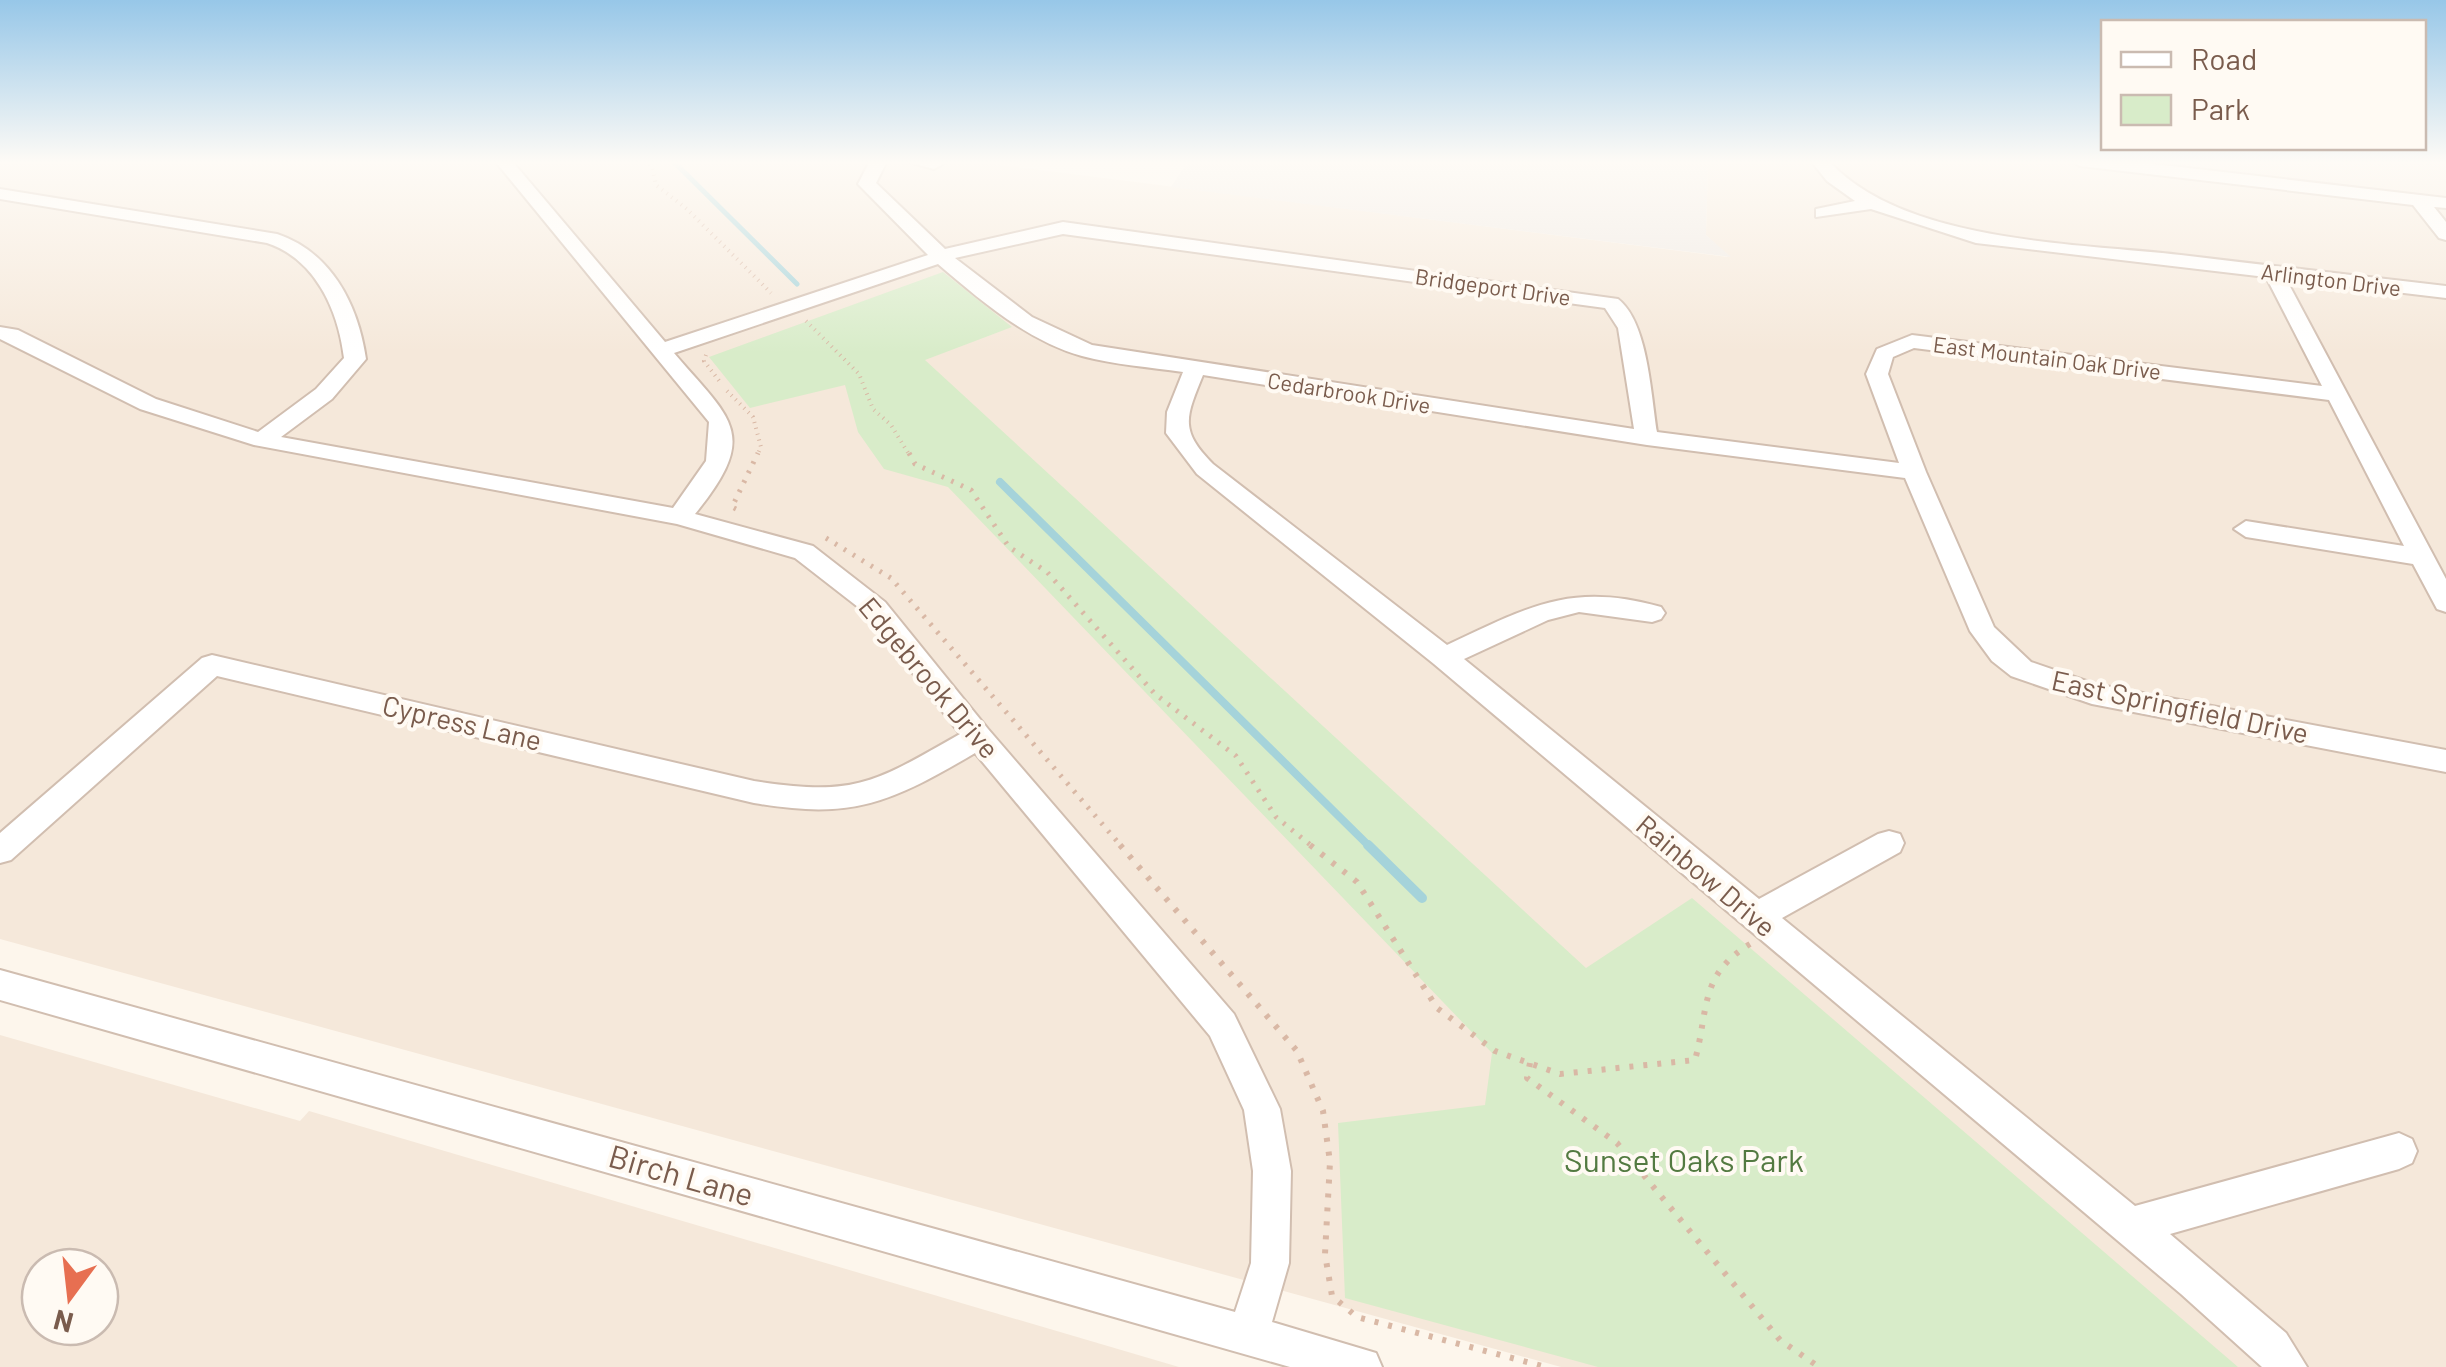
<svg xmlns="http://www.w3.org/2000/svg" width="2446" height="1367" font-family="Barlow,sans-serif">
<rect width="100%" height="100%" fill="#fdf6ec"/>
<path fill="#f5e8da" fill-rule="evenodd" d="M0 161H969L1728 257 1706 235 1708 161H2446V1367H1561L0 939Z
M0 1035 300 1121 309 1111 1179 1367H0ZM40 1267H100V1327H40Z"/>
<path fill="#efe9e4" d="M1188 161H1708L1706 235 1731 257 1171 187Z"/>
<path fill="#d8ecc9" d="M943 272 1012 327 925 360 1586 968 1692 898 2238 1367H1598L1345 1298 1338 1123 1485 1105 1492 1053 948 487 884 469 858 432 845 385 750 408 709 357Z"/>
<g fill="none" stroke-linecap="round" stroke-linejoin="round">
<path stroke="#a5d3da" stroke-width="5" d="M673 161 797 284"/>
<path stroke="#a5d3da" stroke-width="8" d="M1000 482 1370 847"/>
<path stroke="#a5d3da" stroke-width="10" d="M1368 845 1422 898"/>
<defs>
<path id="minor" d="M495 161H512L665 342 928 255 858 184 870 161H887L876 183 945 249 1063 222 1618 299C1648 322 1651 395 1657 432L1899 463 1866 374 1877 349 1912 335 2322 386 2266 277 1976 243 1871 209 1816 217V209L1855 201 1827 181 1811 161H1829C1903 243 2077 243 2181 255 2270 266 2358 276 2446 286V298L2286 279 2446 579V612L2437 609 2413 564 2246 537 2234 529 2246 521 2404 546 2329 400 1914 348 1893 357 1888 374 1926 472 1994 627 2031 662 2095 684 2446 750V772L2092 704 2011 676 1992 661 1970 631 1905 478 1647 445 1203 375C1186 417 1179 430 1213 464L1447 645C1527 608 1570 581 1661 607L1665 613 1661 619 1652 622 1579 612 1548 620 1464 659 1759 899 1878 834 1889 831 1900 834 1904 843 1900 852 1782 918 2135 1206 2399 1133 2412 1139 2417 1151 2412 1163 2399 1169 2170 1234 2286 1333 2307 1367H2262L2181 1294 1434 664 1197 474 1166 433 1167 412 1183 372C1150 367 1114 365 1082 356 1028 341 980 300 938 264L674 353C731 420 761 433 695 514L813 546 885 602 988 729 1234 1014 1280 1109 1291 1171 1289 1263 1272 1322 1376 1353 1382 1367H1290L0 1000V970L1235 1312 1251 1263 1253 1171 1244 1110 1210 1036 975 753C890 803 853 820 754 803L217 676 11 860 0 863V833L202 658 212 655 754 781C855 797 874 783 960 734L867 614 795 558 677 524 254 445 140 409 0 339V327L18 330 156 399 258 432 316 389 344 358C338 309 315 259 267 243L0 199V189L277 234C331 252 358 304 366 359L332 399 281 437 673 508 706 461 709 422ZM1063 234 1605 308 1618 328 1634 429 1092 345 1032 317 955 258Z
M905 161H941L943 164 934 169Z
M2072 161H2128L2446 198V208L2434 207 2446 222V240L2439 238 2413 205 2080 166Z"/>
</defs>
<use href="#minor" stroke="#d1beb0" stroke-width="4"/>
<path stroke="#d9b8a5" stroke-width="4" stroke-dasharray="1 5" stroke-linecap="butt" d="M644 161 652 167 656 185 687 209 771 293
M806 321 859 374 873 409 891 425 910 456
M706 355 704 361 720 382
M727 391 753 417 761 447 757 456"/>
<path stroke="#d9b8a5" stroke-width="5" stroke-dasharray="2.5 8" stroke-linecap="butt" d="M909 453 915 464 971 490 1009 547 1047 572 1155 694 1236 756 1276 817 1313 847
M736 509 732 507 758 453
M826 538 891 578 1122 847"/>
<path stroke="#d9b8a5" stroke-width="6" stroke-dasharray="4 10" stroke-linecap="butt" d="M1120 845 1297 1051 1323 1111 1330 1162 1325 1254 1332 1296 1357 1317 1546 1367
M1310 845 1357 882 1437 1008 1495 1051 1560 1074 1695 1060C1709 1009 1699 975 1750 944
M1530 1063 1527 1078 1617 1143 1780 1340 1819 1367"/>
<use href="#minor" fill="#fff" fill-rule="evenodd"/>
</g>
<linearGradient id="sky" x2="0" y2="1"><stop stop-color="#97c7e8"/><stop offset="0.46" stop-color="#fefbf6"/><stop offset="1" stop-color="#fefbf6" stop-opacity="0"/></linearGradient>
<rect width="2446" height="353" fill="url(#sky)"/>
<g text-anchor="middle" stroke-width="8" stroke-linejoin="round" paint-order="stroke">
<g font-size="22" fill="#7a5c4d" stroke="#fffaf3">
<text transform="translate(2331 280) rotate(7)" y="8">Arlington Drive</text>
<text transform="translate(1493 287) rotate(8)" y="8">Bridgeport Drive</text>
<text transform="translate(2047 358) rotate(7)" y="8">East Mountain Oak Drive</text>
<text transform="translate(1349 393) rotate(9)" y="8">Cedarbrook Drive</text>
</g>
<g font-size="28" fill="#7a5c4d" stroke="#fffaf3">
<text transform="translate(929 678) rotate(50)" y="10">Edgebrook Drive</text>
<text transform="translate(2180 707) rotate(12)" y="10">East Springfield Drive</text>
<text transform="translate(462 723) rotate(13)" y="10">Cypress Lane</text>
<text transform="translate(1706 876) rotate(40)" y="10">Rainbow Drive</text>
</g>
<g font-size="32" fill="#537a41" stroke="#fffaf3">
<text x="1684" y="1172">Sunset Oaks Park</text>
</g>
<g font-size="32" fill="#7a5c4d" stroke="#fffaf3">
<text transform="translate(681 1176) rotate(16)" y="11">Birch Lane</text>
</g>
</g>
<rect x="2101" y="20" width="325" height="130" fill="#fffaf3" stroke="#cabbb1" stroke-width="2.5"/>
<rect x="2121" y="52" width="50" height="15" fill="#ffffff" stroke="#cabbb1" stroke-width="2.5"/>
<text x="2191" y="70" font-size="30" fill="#7a5c4d">Road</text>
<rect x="2121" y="95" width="50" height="30" fill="#d8ecc9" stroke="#cabbb1" stroke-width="2.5"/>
<text x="2191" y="120" font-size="30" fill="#7a5c4d">Park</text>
<g transform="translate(70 1297) rotate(195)"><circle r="48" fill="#fffaf3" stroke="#cabbb1" stroke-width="2.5"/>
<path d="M0-8L18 38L0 25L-18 38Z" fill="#e76f51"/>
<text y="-15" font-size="28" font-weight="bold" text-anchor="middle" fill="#7a5c4d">N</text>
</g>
</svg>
